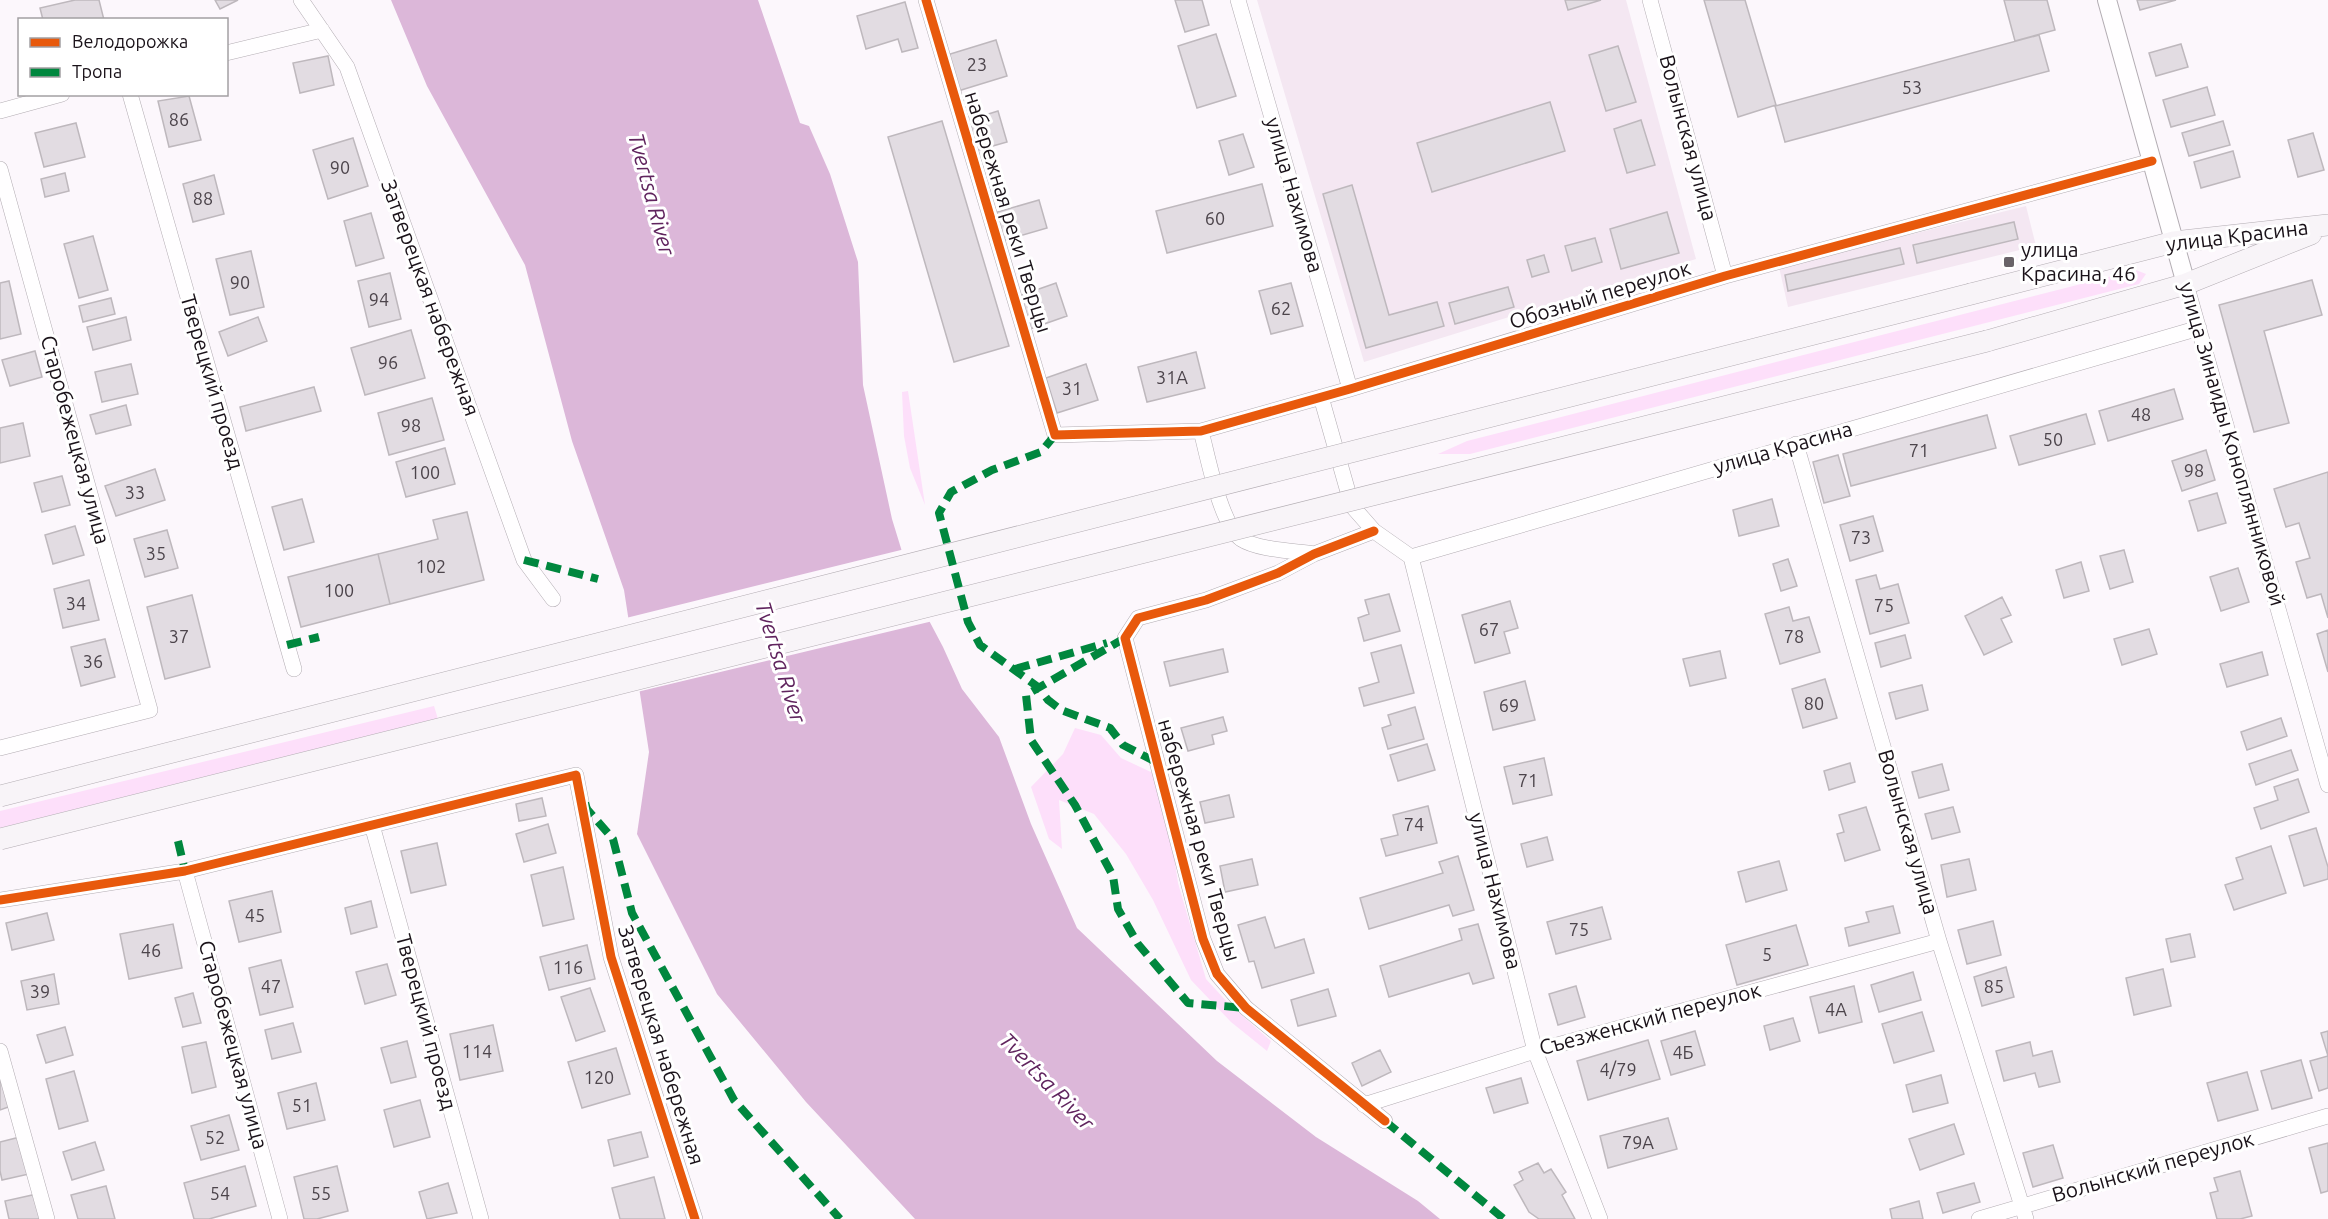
<svg xmlns="http://www.w3.org/2000/svg" width="2328" height="1219" font-family="Ubuntu,sans-serif">
<rect width="100%" height="100%" fill="#fcf7fc"/>
<path fill="#f4e7f2" d="M1257 0H1626L1696 259 1364 362Z
M2026 206 2036 246 1788 307 1779 267Z"/>
<path fill="#fddffa" d="M2136 270 2146 274 2139 284 1470 454H1438L1467 441Z
M908 391 925 505 910 468 904 436 902 392Z
M434 706 438 719 0 828V811Z
M1075 728 1101 735 1121 758 1153 773 1169 822 1178 883 1206 979 1229 1004 1271 1041 1267 1051 1231 1022 1191 980 1153 900 1126 854 1094 814 1059 800 1062 849 1049 839 1031 787 1063 754Z"/>
<path fill="#dcb7d9" d="M391 0H758L800 123 809 126 830 174 858 262 863 385 892 519 915 594 943 647 962 689 999 737 1031 824 1077 928 1217 1061 1316 1137 1418 1201 1440 1219H915L806 1102 717 994 637 834 649 752 624 590 572 441 525 265 427 86Z"/>
<path fill="#fcf7fc" d="M905 549 918 593 933 621 637 692 626 618Z"/>
<path fill="#e2dce2" stroke="#beb8bd" stroke-width="1.5" d="M75 0H99L104 20H43L40 8Z
M215 0H238L220 9Z
M1175 0H1202L1209 25 1185 32Z
M1565 0H1601L1568 10Z
M1704 0H1745L1776 105 1738 117Z
M2004 0H2047L2055 30 2015 41Z
M2137 0H2176L2140 10Z
M905 2 918 48 902 52 898 39 866 49 857 16Z
M1216 34 1236 96 1197 108 1178 46Z
M2039 35 2049 71 1785 142 1775 106Z
M996 40 1007 76 958 91 947 55Z
M2181 44 2188 67 2156 76 2149 53Z
M1618 46 1636 102 1606 111 1589 55Z
M328 56 334 85 300 93 293 63Z
M2207 87 2215 115 2171 127 2163 100Z
M189 96 201 140 169 147 158 101Z
M1550 102 1565 151 1432 192 1417 143Z
M998 111 1007 142 975 151 966 121Z
M1641 120 1655 165 1627 173 1614 129Z
M942 121 1009 346 954 362 888 137Z
M2223 121 2230 145 2189 156 2182 133Z
M76 123 85 157 44 167 35 133Z
M2313 133 2324 170 2298 177 2288 140Z
M1243 134 1254 167 1229 175 1219 141Z
M353 138 368 186 328 199 313 150Z
M2233 151 2240 177 2201 188 2194 162Z
M65 173 69 191 45 197 41 179Z
M214 175 224 214 193 222 183 184Z
M1262 184 1273 226 1167 253 1156 211Z
M1352 185 1389 315 1437 302 1444 326 1366 348 1323 194Z
M1039 200 1047 228 1002 241 994 213Z
M1667 212 1679 253 1621 269 1610 229Z
M371 213 384 258 356 266 344 221Z
M2014 222 2018 239 1917 263 1913 245Z
M93 236 108 290 79 298 64 244Z
M1595 238 1602 262 1572 271 1565 246Z
M1900 248 1904 264 1788 291 1785 275Z
M251 251 264 307 230 315 216 259Z
M1544 255 1549 272 1532 277 1527 260Z
M390 273 401 319 369 327 358 281Z
M2312 280 2322 315 2264 331 2289 423 2254 432 2219 305Z
M9 281 21 334 0 339V283Z
M1056 283 1067 316 1030 329 1019 296Z
M1291 283 1303 326 1271 334 1259 291Z
M1508 287 1514 307 1455 324 1449 303Z
M111 298 115 314 83 322 79 306Z
M126 317 131 340 93 350 87 327Z
M258 317 267 341 228 356 219 332Z
M411 330 425 378 365 395 351 348Z
M35 351 42 377 10 386 2 360Z
M1196 352 1205 388 1147 402 1138 367Z
M131 364 138 394 102 402 95 372Z
M1086 364 1098 400 1057 413 1046 378Z
M314 387 321 411 246 431 240 407Z
M2174 389 2183 419 2108 441 2099 411Z
M432 398 444 440 389 455 378 413Z
M126 405 131 425 96 434 90 415Z
M2086 414 2095 444 2019 465 2010 436Z
M1987 415 1996 448 1851 486 1843 454Z
M23 423 30 456 0 463V428Z
M445 448 455 484 406 497 396 462Z
M2206 450 2215 480 2182 491 2172 461Z
M1838 455 1850 496 1824 503 1813 462Z
M155 469 165 500 116 516 105 486Z
M2328 472V618L2321 594 2307 598 2296 562 2310 558 2299 523 2286 527 2274 489Z
M62 476 70 505 42 512 34 483Z
M2217 493 2226 523 2198 531 2189 501Z
M302 499 314 542 284 550 272 507Z
M1772 499 1779 526 1739 536 1733 510Z
M467 512 484 580 390 604 378 554 438 539 433 520Z
M1873 516 1883 551 1850 561 1840 525Z
M75 526 84 555 53 564 45 535Z
M167 530 178 568 145 577 134 539Z
M2124 550 2133 582 2110 589 2100 556Z
M378 554 390 604 301 627 288 577Z
M1788 559 1797 586 1781 591 1773 564Z
M2081 562 2089 591 2064 598 2056 570Z
M2238 568 2249 602 2221 611 2210 577Z
M1876 575 1880 589 1898 584 1909 623 1870 634 1856 580Z
M89 580 99 620 63 628 54 589Z
M1389 594 1400 631 1364 641 1358 618 1369 614 1365 600Z
M192 595 210 667 165 679 147 607Z
M2002 597 2011 615 2001 619 2012 642 1984 655 1965 616Z
M1510 601 1518 628 1504 632 1510 653 1475 663 1462 615Z
M1789 607 1793 621 1809 617 1820 652 1780 664 1765 614Z
M2149 629 2157 654 2122 665 2114 639Z
M2328 630V672L2317 634Z
M1905 635 1911 658 1881 667 1875 643Z
M105 639 115 677 81 686 71 647Z
M1401 645 1414 693 1364 706 1359 688 1379 682 1371 653Z
M1223 649 1228 672 1170 686 1164 662Z
M1720 651 1726 678 1690 686 1683 659Z
M2262 652 2268 675 2227 687 2220 664Z
M1825 679 1837 718 1803 728 1792 689Z
M1525 681 1535 720 1493 730 1484 692Z
M1922 685 1928 710 1896 719 1889 693Z
M1415 707 1424 739 1388 749 1382 728 1391 725 1388 715Z
M1223 717 1227 731 1212 735 1214 744 1188 751 1181 728Z
M2281 718 2287 736 2247 750 2241 732Z
M1427 744 1435 770 1398 781 1390 755Z
M2291 750 2298 770 2256 785 2249 764Z
M1544 758 1552 795 1513 804 1504 767Z
M1850 763 1855 782 1829 790 1824 771Z
M1942 764 1949 790 1919 798 1912 772Z
M2298 779 2309 812 2261 829 2254 808 2278 800 2274 787Z
M1229 795 1234 817 1205 823 1200 802Z
M542 798 546 816 519 821 516 804Z
M1428 806 1437 843 1386 856 1381 839 1398 835 1393 815Z
M1866 807 1880 850 1845 861 1837 834 1844 832 1839 815Z
M1953 807 1960 832 1932 839 1925 814Z
M548 824 556 853 524 862 516 834Z
M2316 828 2328 867V879L2304 886 2289 836Z
M1547 837 1553 860 1527 867 1521 844Z
M437 843 446 885 411 893 401 851Z
M2271 846 2286 893 2234 910 2225 885 2243 879 2236 858Z
M1458 856 1474 910 1453 916 1449 905 1369 929 1360 898 1443 873 1439 862Z
M1252 859 1258 885 1225 892 1220 866Z
M1969 859 1976 890 1947 897 1941 865Z
M1779 861 1787 890 1746 902 1738 872Z
M563 867 574 919 543 926 531 875Z
M272 891 281 932 239 942 229 901Z
M371 901 377 927 351 934 345 908Z
M1893 906 1900 933 1849 946 1845 928 1869 922 1866 912Z
M1602 907 1611 939 1556 954 1547 922Z
M47 913 54 940 12 950 6 923Z
M1265 917 1275 948 1304 939 1314 973 1262 988 1254 961 1249 962 1238 925Z
M1993 921 2001 955 1967 964 1958 930Z
M173 924 182 968 129 979 120 934Z
M1478 924 1494 978 1473 984 1469 973 1389 997 1380 966 1462 940 1459 929Z
M1796 925 1808 965 1737 985 1726 945Z
M2190 934 2195 957 2171 962 2166 939Z
M587 945 595 979 549 990 540 957Z
M281 960 293 1007 260 1015 249 968Z
M387 964 396 995 365 1004 356 972Z
M2006 967 2014 997 1982 1006 1974 977Z
M2163 969 2171 1006 2134 1015 2126 978Z
M1913 972 1921 1000 1879 1012 1871 985Z
M54 974 59 1004 27 1010 21 981Z
M1576 986 1585 1017 1558 1025 1549 994Z
M1854 986 1862 1022 1819 1033 1810 997Z
M590 988 605 1031 576 1041 561 997Z
M1328 989 1336 1016 1298 1026 1291 1000Z
M193 993 201 1023 183 1027 175 998Z
M1922 1012 1934 1051 1894 1063 1882 1024Z
M1793 1018 1800 1041 1770 1050 1764 1026Z
M293 1023 301 1052 272 1059 265 1030Z
M493 1025 503 1071 460 1080 450 1034Z
M65 1027 73 1055 46 1063 37 1035Z
M1695 1031 1705 1065 1671 1075 1661 1041Z
M2328 1031V1088L2319 1091 2310 1061 2328 1056 2321 1033Z
M1648 1040 1660 1079 1588 1100 1577 1061Z
M407 1041 416 1077 391 1083 381 1048Z
M206 1042 216 1087 192 1093 182 1047Z
M2030 1042 2033 1056 2052 1051 2060 1082 2039 1087 2035 1073 2004 1081 1996 1051Z
M616 1048 630 1094 582 1108 568 1062Z
M1380 1050 1391 1072 1362 1086 1352 1063Z
M2301 1060 2312 1098 2272 1109 2261 1071Z
M74 1071 88 1121 59 1129 46 1079Z
M2247 1072 2258 1110 2218 1121 2207 1083Z
M1941 1075 1948 1103 1913 1112 1906 1085Z
M0 1076 11 1106 0 1110Z
M1521 1078 1528 1103 1494 1113 1486 1088Z
M316 1083 325 1120 287 1129 278 1093Z
M420 1100 430 1137 394 1147 384 1110Z
M229 1115 239 1150 201 1160 191 1126Z
M1668 1118 1677 1149 1608 1168 1600 1136Z
M1954 1124 1964 1154 1920 1170 1909 1139Z
M641 1132 648 1157 614 1166 608 1140Z
M20 1137 29 1174 2 1180 0 1171V1142Z
M95 1142 104 1170 72 1180 63 1152Z
M2328 1143V1191L2321 1193 2309 1148Z
M2053 1145 2063 1178 2033 1187 2023 1153Z
M1538 1163 1544 1173 1551 1169 1566 1192 1562 1195 1575 1219H1539L1529 1212 1514 1185 1523 1180 1519 1172Z
M245 1166 256 1206 209 1219H194L184 1183Z
M337 1166 348 1211 317 1219H304L294 1177Z
M2240 1171 2252 1216 2240 1219H2217L2210 1193 2218 1191 2214 1178Z
M654 1177 665 1219H620L612 1188Z
M448 1183 457 1213 427 1219 419 1192Z
M1974 1183 1980 1202 1943 1213 1937 1193Z
M106 1186 115 1219H78L71 1195Z
M37 1194 42 1219H9L5 1201Z
M1919 1201 1923 1219H1892L1890 1209Z"/>
<g fill="none" stroke-linecap="round" stroke-linejoin="round">
<defs>
<path id="minor" d="M301 0 347 67 524 560 553 599
M926 0 1055 435 1201 431 1350 389 1725 276 2152 161
M1238 0 1350 389
M1650 0 1725 276
M226 53 322 30
M130 94 294 669
M0 111 62 94
M0 169 150 710 0 748
M2186 284 2328 785
M1321 397 1352 506 1374 531 1411 557
M1201 431C1208 457 1220 523 1241 539 1258 550 1294 551 1314 554
M1796 444 1939 941 2026 1219
M1374 531 1314 554 1278 573 1206 600 1138 618 1125 638 1203 939 1217 974 1246 1008 1385 1121
M1411 557 2199 328
M1411 557 1535 1051 1600 1219
M372 825 481 1219
M185 871 280 1219
M0 900 185 871 576 775 611 957 695 1219
M0 1051 47 1219
M1364 1105 1535 1051 1939 941
M1979 1219 2328 1116"/>
<path id="tertiary" d="M2107 0 2186 284"/>
<path id="secondary" d="M1971 294 2174 242 2328 225
M1987 341 2186 284 2311 234"/>
</defs>
<use href="#minor" stroke="#b3adb3" stroke-width="16"/>
<use href="#tertiary" stroke="#b3adb3" stroke-width="20"/>
<use href="#secondary" stroke="#b3adb3" stroke-width="22"/>
<use href="#minor" stroke="#fffeff" stroke-width="15"/>
<use href="#tertiary" stroke="#fffeff" stroke-width="18"/>
<use href="#secondary" stroke="#f8f4f8" stroke-width="21"/>
<defs>
<path id="secondary-bridge" d="M0 796 1971 294
M0 839 1987 341"/>
</defs>
<use href="#secondary-bridge" stroke="#b3adb3" stroke-width="22" stroke-linecap="butt"/>
<use href="#secondary-bridge" stroke="#f8f4f8" stroke-width="21"/>
<path stroke="#00873e" stroke-width="8" stroke-dasharray="15 8" stroke-linecap="butt" d="M1055 435 1041 452 992 470 951 492 939 513 968 622 980 645 1038 687 1048 700 1061 710 1110 728 1123 745 1158 763
M524 560 598 579
M1125 638 1026 695 1031 740 1075 805 1113 876 1118 909 1138 944 1188 1003 1246 1008
M287 645 319 637
M1015 669 1107 643
M585 803 587 809 613 839 632 913 734 1100 840 1219
M178 841 185 871
M1385 1121 1504 1219"/>
<defs>
<path id="cycleway" d="M926 0 1055 435 1201 431 1350 389 1725 276 2152 161
M1374 531 1314 554 1278 573 1206 600 1138 618 1125 638 1203 939 1217 974 1246 1008 1385 1121
M0 900 185 871 576 775 611 957 695 1219"/>
</defs>
<use href="#cycleway" stroke="#fff" stroke-width="13"/>
<use href="#cycleway" stroke="#e8590c" stroke-width="9"/>
</g>
<rect fill="#696268" stroke="#fff" stroke-width="2" x="2003" y="256" width="12" height="12" rx="3"/>
<g text-anchor="middle" stroke-width="6" stroke-linejoin="round" paint-order="stroke">
<g font-size="18" fill="#4c444b">
<text x="977" y="71">23</text>
<text x="1912" y="94">53</text>
<text x="179" y="126">86</text>
<text x="340" y="174">90</text>
<text x="203" y="205">88</text>
<text x="1215" y="225">60</text>
<text x="240" y="289">90</text>
<text x="379" y="306">94</text>
<text x="1281" y="315">62</text>
<text x="388" y="369">96</text>
<text x="1172" y="384">31А</text>
<text x="1072" y="395">31</text>
<text x="2141" y="421">48</text>
<text x="411" y="432">98</text>
<text x="2053" y="446">50</text>
<text x="1919" y="457">71</text>
<text x="2194" y="477">98</text>
<text x="425" y="479">100</text>
<text x="135" y="499">33</text>
<text x="1861" y="544">73</text>
<text x="156" y="560">35</text>
<text x="431" y="573">102</text>
<text x="339" y="597">100</text>
<text x="76" y="610">34</text>
<text x="1884" y="612">75</text>
<text x="1489" y="636">67</text>
<text x="179" y="643">37</text>
<text x="1794" y="643">78</text>
<text x="93" y="668">36</text>
<text x="1814" y="710">80</text>
<text x="1509" y="712">69</text>
<text x="1528" y="787">71</text>
<text x="1414" y="831">74</text>
<text x="255" y="922">45</text>
<text x="1579" y="936">75</text>
<text x="151" y="957">46</text>
<text x="1767" y="961">5</text>
<text x="568" y="974">116</text>
<text x="271" y="993">47</text>
<text x="1994" y="993">85</text>
<text x="40" y="998">39</text>
<text x="1836" y="1016">4А</text>
<text x="477" y="1058">114</text>
<text x="1683" y="1059">4Б</text>
<text x="1618" y="1076">4/79</text>
<text x="599" y="1084">120</text>
<text x="302" y="1112">51</text>
<text x="215" y="1144">52</text>
<text x="1638" y="1149">79А</text>
<text x="220" y="1200">54</text>
<text x="321" y="1200">55</text>
</g>
<g font-size="21" fill="#1a1219" stroke="#fff">
<text transform="translate(1688 138) rotate(75)" y="7">Волынская улица</text>
<text transform="translate(1294 195) rotate(74)" y="7">улица Нахимова</text>
<text transform="translate(1008 212) rotate(73)" y="7">набережная реки Тверцы</text>
<text transform="translate(2237 236) rotate(-7)" y="7">улица Красина</text>
<text transform="translate(1600 295) rotate(-17)" y="7">Обозный переулок</text>
<text transform="translate(430 298) rotate(70)" y="7">Затверецкая набережная</text>
<text transform="translate(212 382) rotate(74)" y="7">Тверецкий проезд</text>
<text transform="translate(75 440) rotate(75)" y="7">Старобежецкая улица</text>
<text transform="translate(2232 444) rotate(74)" y="7">улица Зинаиды Коноплянниковой</text>
<text transform="translate(1783 448) rotate(-16)" y="7">улица Красина</text>
<text transform="translate(1908 832) rotate(74)" y="7">Волынская улица</text>
<text transform="translate(1199 840) rotate(74)" y="7">набережная реки Тверцы</text>
<text transform="translate(1495 891) rotate(76)" y="7">улица Нахимова</text>
<text transform="translate(1650 1019) rotate(-15)" y="7">Съезженский переулок</text>
<text transform="translate(426 1022) rotate(75)" y="7">Тверецкий проезд</text>
<text transform="translate(233 1045) rotate(75)" y="7">Старобежецкая улица</text>
<text transform="translate(661 1045) rotate(73)" y="7">Затверецкая набережная</text>
<text transform="translate(2153 1167) rotate(-16)" y="7">Волынский переулок</text>
</g>
<g font-size="21" fill="#1a1219" stroke="#fff" text-anchor="start">
<text x="2021" y="257">улица<tspan x="2021" dy="24">Красина, 46</tspan></text>
</g>
<g font-size="22" font-style="italic" fill="#60245e" stroke="#fff">
<text transform="translate(652 194) rotate(75)" y="8">Tvertsa River</text>
<text transform="translate(781 662) rotate(73)" y="8">Tvertsa River</text>
<text transform="translate(1047 1081) rotate(46)" y="8">Tvertsa River</text>
</g>
</g>
<rect x="18" y="18" width="210" height="78" fill="#ffffff" stroke="#a3a0a3" stroke-width="1.5"/>
<rect x="30" y="38" width="30" height="9" fill="#e8590c" stroke="#a3a0a3" stroke-width="1.5"/>
<text x="72" y="48" font-size="18" fill="#1a1219">Велодорожка</text>
<rect x="30" y="68" width="30" height="9" fill="#00873e" stroke="#a3a0a3" stroke-width="1.5"/>
<text x="72" y="78" font-size="18" fill="#1a1219">Тропа</text>
</svg>
